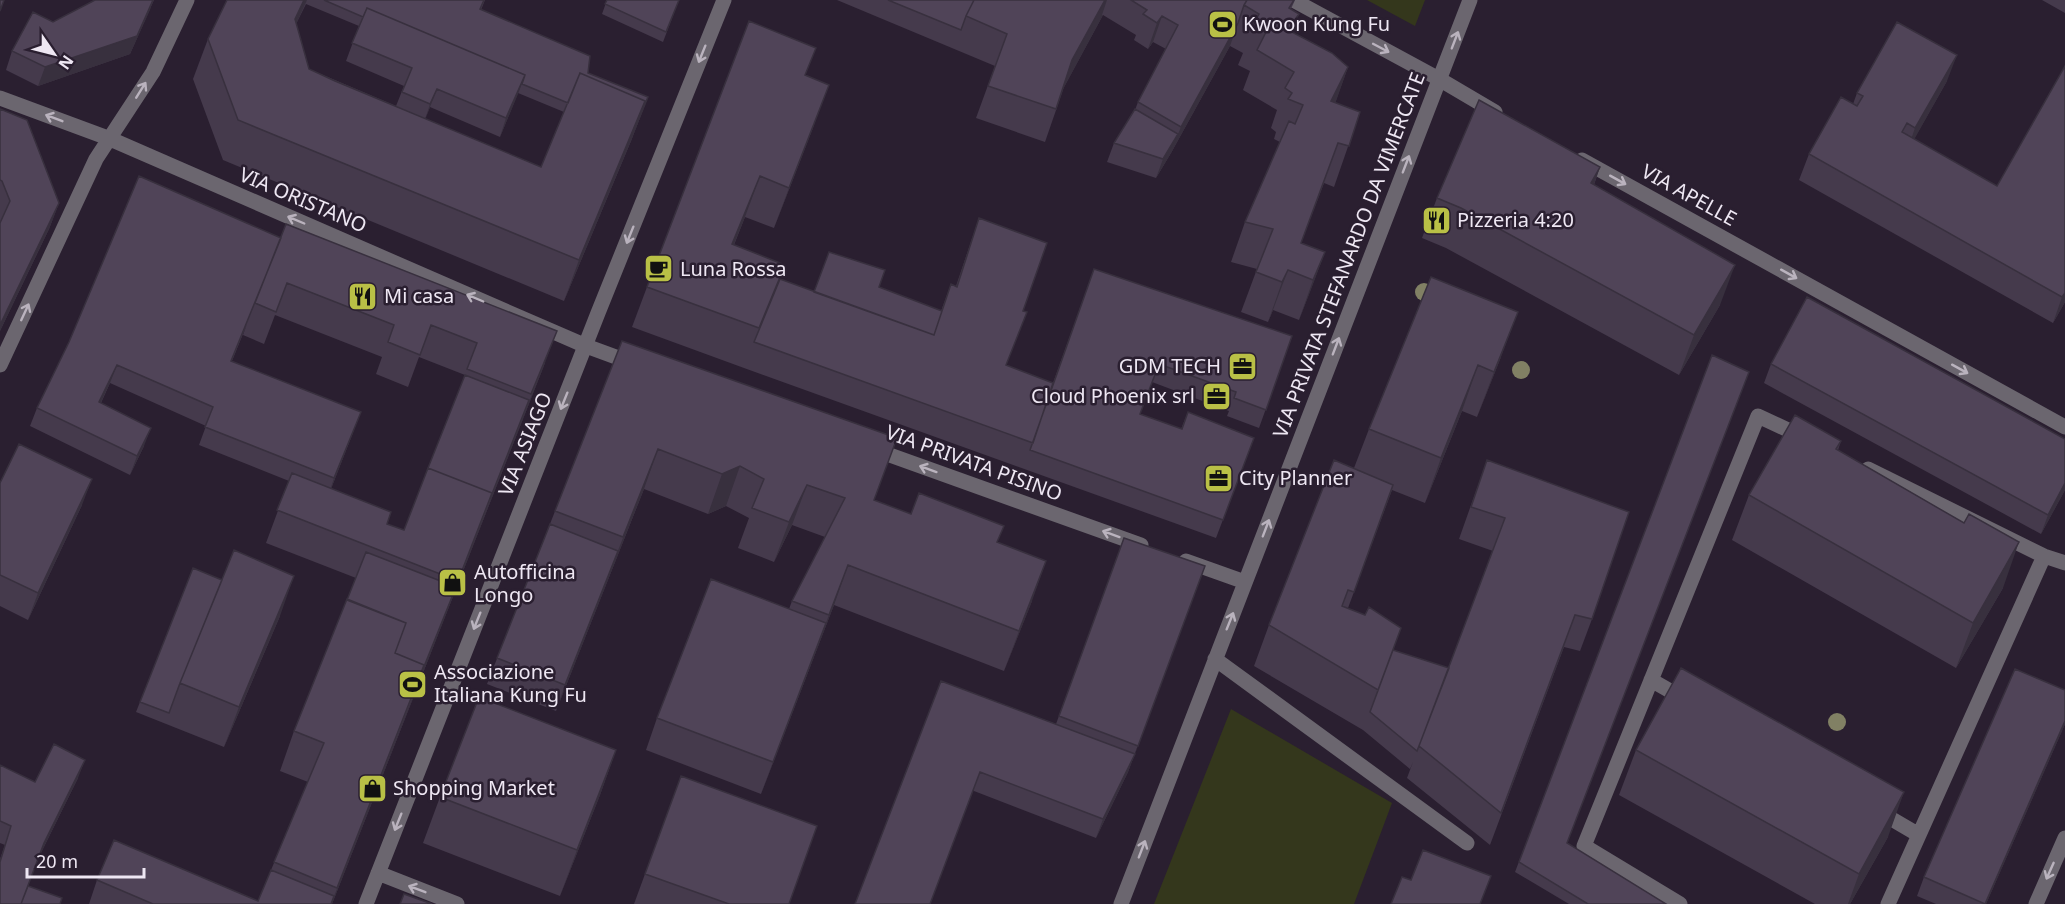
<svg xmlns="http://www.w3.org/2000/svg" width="2065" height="904" font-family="'Noto Sans',sans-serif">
<rect width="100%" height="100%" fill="#2a1f30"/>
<path fill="#34371c" d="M1367 0H1425L1415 26Z
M1231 709 1392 803 1354 904H1154Z"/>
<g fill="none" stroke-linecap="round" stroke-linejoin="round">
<path stroke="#6b666f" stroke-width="15" d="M1293 0 1439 79 1495 112
M0 98 108 138 586 346 635 364
M1582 160 2065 427
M0 365 96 159 153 72 187 0
M873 449 1141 545
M1868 469 2044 556 2065 563
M1186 561 1245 582
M1215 659 1467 843
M1651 680 1686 700
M1878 811 1919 835
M378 873 457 904
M366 904 598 313 724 0
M1121 904 1470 0
M1680 904 1584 846 1758 416 1803 437
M1888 904 2044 556
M2036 904 2065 838"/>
</g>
<g fill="#818064">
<circle cx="1424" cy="292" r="9"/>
<circle cx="1521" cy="370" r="9"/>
<circle cx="1837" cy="722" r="9"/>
</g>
<path fill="#453a4c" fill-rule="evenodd" d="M95 0H154L130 54 38 86 6 70 12 51 53 22Z
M227 0H485L481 10 588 73 648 97 631 141 564 301 223 160 193 79 208 39ZM306 4 359 26 346 61 404 86 396 106 309 69 296 24ZM518 93 564 112 541 167 425 119 430 107 500 137Z
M607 0H679L663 42 602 14Z
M837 0H1295L1291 9 1299 14 1292 32 1348 67 1335 103 1360 112 1334 187 1324 183 1301 243 1325 252 1299 320 1273 310 1268 322 1241 312 1257 269 1231 262 1245 222 1280 142 1274 139 1276 132 1271 128 1277 110 1243 90 1250 71 1238 65 1243 53 1230 46 1171 153 1156 178 1107 162 1114 143 1135 110 1138 102 1166 49 1153 42 1148 49 1134 40 1136 35 1103 15 1064 87 1045 142 976 118 995 66Z
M2042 0H2065V13Z
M2065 66V302L2053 323 1799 180 1809 154 1853 104 1857 93 1947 81 1914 139 1997 186Z
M806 76 814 125 774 228 745 217 734 245 780 279 814 292 879 287 941 311 951 284 956 286 979 218 1023 311 1006 365 1053 383 1094 269 1292 336 1259 428 1227 416 1229 411 1152 382 1140 414 1181 429 1188 412 1254 438 1216 538 744 368 632 327 647 287Z
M0 109 59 203 49 229 0 331Z
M1600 167 1594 185 1720 305 1679 375 1446 248 1422 238 1437 198Z
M139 176 545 363 332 904H89L97 880 258 901 308 782 280 771 294 731 356 578 266 543 289 481 199 445 206 426 110 383 101 403 144 446 130 475 30 426 37 408 69 342ZM275 315 382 357 376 374 408 387 419 357 465 375 404 530 387 524 331 489 354 430 232 361 247 324 243 335 264 344Z
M1431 277 1501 357 1477 417 1462 411 1425 503 1392 490 1348 608 1393 650 1449 668 1493 551 1459 539 1487 460 1592 619 1580 651 1564 647 1490 845 1407 778 1413 762 1410 769 1363 730V729V730L1254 666 1269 625 1354 468 1369 429Z
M622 341 874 500 911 514 998 543 1032 601 1004 671 834 605 761 794 646 750 657 718 789 609 792 601 825 537 792 525 774 562 738 548 749 518 726 506 708 514 644 489 556 711 487 684Z
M1712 355 1567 844 1666 904H1569L1515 872Z
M1771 364 2065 439V490L2041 534 1764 383Z
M1841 441 1838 450 1964 523 2003 588 1956 668 1732 540 1749 495Z
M0 483 82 505 28 620 0 606Z
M1124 538 1205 566 1128 772 1096 838 974 791 941 681 1056 724Z
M193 568 280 616 224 747 136 712Z
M2065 690V724L1986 904H1936L1917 896 1924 877Z
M616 750 600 795 560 896 423 843 440 797Z
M1636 750 1888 837 1850 904H1815L1619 795Z
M0 765 35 782 78 778 37 861 0 904V859L5 845 0 843Z
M645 874 789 904H634Z"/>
<path fill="#38303e" d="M153 0 150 10 130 54 38 86 45 67Z
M304 0H307L280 60 295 19Z
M1105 0H1107L1102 15H1103L1061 93 1072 60Z
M1299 14 1284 54 1288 30Z
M1162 16 1153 42 1148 49 1157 23Z
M1238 23 1230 46 1171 153 1156 178 1163 159 1178 134 1181 127Z
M1957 55 1947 81 1906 154 1915 128Z
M1348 67 1334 107 1331 101Z
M525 75 518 94 500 137 506 118Z
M829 85 814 125 774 228 789 188Z
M437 89 430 107 424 123 430 104Z
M648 97 631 141 564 301 579 260 645 101Z
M1600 167 1586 207 1591 183Z
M760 176 745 217 718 284 732 244Z
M59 203 49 229 0 331V325Z
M1325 252 1310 292 1299 320 1313 280Z
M1735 265 1720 305 1679 375 1694 335Z
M1288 270 1273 310 1268 322 1282 282Z
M2065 293V302L2053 323 2062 297Z
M1518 312 1501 357 1477 417 1494 372Z
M557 331 545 363 332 904H331Z
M117 365 110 383 92 421 99 402Z
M1478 365 1462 411 1425 503 1441 458Z
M361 412 354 430 328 496 334 478Z
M151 428 144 446 130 475 137 456Z
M658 449 644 489 556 711 565 685Z
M740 466 726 506 708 514 722 474Z
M92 479 82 505 28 620 38 593Z
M2065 483V490L2041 534 2048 515Z
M807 485 792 525 774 562 789 522Z
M2019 542 2003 588 1956 668 1973 623Z
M1046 561 1032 601 1004 671 1019 631Z
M848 565 834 605 761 794 773 762Z
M1205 566 1128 772 1096 838 1103 819 1135 754Z
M294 576 280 616 224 747 239 707Z
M2065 721V724L1986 904H1985Z
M616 750 600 795 560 896 577 850Z
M85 760 78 778 37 861 44 843Z
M1904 792 1888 837 1850 904H1848L1859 874Z"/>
<path fill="#504458" stroke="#38303e" stroke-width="1.5" d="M0 0H4L0 11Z
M95 0H153L137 36 45 67 12 51 33 12 53 22Z
M227 0H304L295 19 309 69 335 81 541 167 580 73 645 101 579 260 238 120 208 39Z
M324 0H484L480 9 590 56 588 73 648 97 634 131 645 101 580 73 568 103 522 84 525 75 367 8 363 17Z
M607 0H679L666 32 605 4Z
M888 0H974L966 16 961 30Z
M974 0H1105L1072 60 1056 109 988 86 1007 34 966 16Z
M1131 0H1247L1244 5 1238 23 1181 127 1138 102 1178 25 1162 16 1157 23 1143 14 1147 10Z
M1247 0H1294L1289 8 1299 14 1288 30 1332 53 1348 67 1331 101 1360 112 1349 146 1338 143 1301 243 1325 252 1313 280 1288 270 1282 282 1256 272 1273 229 1245 222 1289 121 1295 124 1303 105 1288 99 1292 93 1285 88 1294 72 1257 50 1266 32 1253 25 1259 14 1244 5Z
M367 8 525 75 506 118 437 89 430 104 402 92 412 68 352 43Z
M749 21 816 48 805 75 829 85 789 188 760 176 732 244 785 265 759 328 647 287Z
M1897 22 1957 55 1915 128 1907 123 1902 132 1997 186 2065 66V293L2062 297 1809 154 1841 97 1857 106 1863 96 1857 93Z
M1479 100 1600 167 1591 183 1735 265 1694 335 1461 208 1437 198Z
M0 109 27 120 59 203 0 325V223L10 201 2 181 0 180Z
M1135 109 1178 134 1163 159 1114 143Z
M139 176 281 238 231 361 361 412 334 478 205 427 213 407 117 365 99 402 151 428 137 456 37 408 69 342Z
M979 218 1047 243 1023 311 1027 312 1006 365 1053 383 1033 443 754 342 780 279 934 335 951 284 957 287Z
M286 224 557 331 531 394 467 369 477 343 431 325 420 355 388 342 394 325 287 283 276 312 255 303Z
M829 252 885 270 879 287 942 311 934 335 814 292Z
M1094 269 1292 336 1266 410 1234 398 1236 392 1159 364 1140 414 1182 429 1188 412 1254 438 1223 520 1030 450Z
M1431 277 1518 312 1494 372 1478 365 1441 458 1369 429Z
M1807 297 2065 439V483L2048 515 1771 364Z
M622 341 897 438 874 500 911 514 919 493 1004 526 997 542 1046 561 1019 631 848 565 829 615 792 601 845 498 807 485 789 522 752 508 764 479 740 466 722 474 658 449 623 537 555 511Z
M1712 355 1749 372 1567 843 1666 904H1588L1519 862Z
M465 375 529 400 490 499 492 493 428 468Z
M1795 415 1841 441 1836 449 1964 523 1969 514 2019 542 1973 623 1749 495Z
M19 444 92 479 38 593 0 575V483Z
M1334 460 1393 485 1354 592 1348 590 1342 606 1365 615 1369 607 1401 628 1378 690 1269 625Z
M1487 460 1629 512 1592 619 1575 615 1501 813 1419 746 1505 518 1471 507Z
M428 468 492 493 458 581 277 510 292 473 391 512 387 524 404 530Z
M550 524 618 551 565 685 497 658Z
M1124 538 1205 566 1138 746 1059 716Z
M234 550 294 576 239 707 180 683Z
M366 552 456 587 419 679 424 665 395 653 406 623 347 600Z
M193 568 222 580 180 683 169 713 140 702Z
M711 579 826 623 773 762 657 718Z
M347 599 406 623 395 653 424 665 337 888 274 862 324 743 294 731Z
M1393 650 1449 668 1417 751 1370 712Z
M1681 668 1904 792 1859 874 1636 750Z
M2015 669 2065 690V721L1985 904 1924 877Z
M941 681 1135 754 1103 819 980 772 930 904H855Z
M479 697 616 750 577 850 440 797Z
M54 744 85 760 44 843 21 904H0V862L11 826 0 821V765L35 782Z
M681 776 817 826 789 904H729L645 874Z
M114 840 258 901 271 870 334 896 331 904H153L97 880Z
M1423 850 1491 876 1480 904H1391L1402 877 1411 880Z
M28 886 62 898 60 904H21Z
M404 894 432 904H400Z"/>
<defs><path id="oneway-shaft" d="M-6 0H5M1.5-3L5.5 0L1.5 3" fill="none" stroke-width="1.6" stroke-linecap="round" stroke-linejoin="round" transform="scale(1.5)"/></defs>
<g stroke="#bab3be">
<use href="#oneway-shaft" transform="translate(1455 40) rotate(-69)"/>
<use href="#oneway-shaft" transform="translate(1381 48) rotate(28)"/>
<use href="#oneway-shaft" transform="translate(702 54) rotate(112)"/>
<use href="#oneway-shaft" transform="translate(141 90) rotate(-58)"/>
<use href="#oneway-shaft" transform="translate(54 118) rotate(-159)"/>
<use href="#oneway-shaft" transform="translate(1406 164) rotate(-69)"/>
<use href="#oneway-shaft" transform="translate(1618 180) rotate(29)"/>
<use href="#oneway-shaft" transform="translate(296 220) rotate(-157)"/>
<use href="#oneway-shaft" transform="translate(630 235) rotate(112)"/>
<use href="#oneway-shaft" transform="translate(1789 274) rotate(29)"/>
<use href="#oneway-shaft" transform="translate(475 298) rotate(-157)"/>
<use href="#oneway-shaft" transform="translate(25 312) rotate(-65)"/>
<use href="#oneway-shaft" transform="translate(1336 346) rotate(-69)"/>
<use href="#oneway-shaft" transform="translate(1960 369) rotate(29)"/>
<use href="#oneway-shaft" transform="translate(564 401) rotate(112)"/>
<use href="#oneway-shaft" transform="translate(928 469) rotate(-160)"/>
<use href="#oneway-shaft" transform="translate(1266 528) rotate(-69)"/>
<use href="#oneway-shaft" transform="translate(1111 534) rotate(-160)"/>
<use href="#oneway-shaft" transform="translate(477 621) rotate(112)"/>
<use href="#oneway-shaft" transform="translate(1230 621) rotate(-68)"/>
<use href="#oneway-shaft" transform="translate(398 822) rotate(112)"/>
<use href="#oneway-shaft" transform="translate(1142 849) rotate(-69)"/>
<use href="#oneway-shaft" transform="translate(2050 871) rotate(114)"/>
<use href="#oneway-shaft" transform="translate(417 889) rotate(-159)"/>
</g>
<defs>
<symbol id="stadium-square" viewBox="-11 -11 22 22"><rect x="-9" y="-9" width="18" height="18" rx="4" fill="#b9c046" stroke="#2a1f30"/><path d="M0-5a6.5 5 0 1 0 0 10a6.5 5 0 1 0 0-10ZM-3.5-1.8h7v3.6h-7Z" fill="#111"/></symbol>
<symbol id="restaurant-square" viewBox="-11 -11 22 22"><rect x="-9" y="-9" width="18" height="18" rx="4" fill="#b9c046" stroke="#2a1f30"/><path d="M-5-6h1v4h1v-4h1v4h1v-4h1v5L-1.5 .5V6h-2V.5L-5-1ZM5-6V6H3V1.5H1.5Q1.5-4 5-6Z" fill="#111"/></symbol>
<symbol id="cafe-square" viewBox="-11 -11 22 22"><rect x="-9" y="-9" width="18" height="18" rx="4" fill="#b9c046" stroke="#2a1f30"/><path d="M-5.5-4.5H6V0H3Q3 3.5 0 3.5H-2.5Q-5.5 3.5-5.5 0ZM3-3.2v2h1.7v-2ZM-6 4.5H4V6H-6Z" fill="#111"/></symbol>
<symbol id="office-square" viewBox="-11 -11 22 22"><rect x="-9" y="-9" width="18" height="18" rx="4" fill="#b9c046" stroke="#2a1f30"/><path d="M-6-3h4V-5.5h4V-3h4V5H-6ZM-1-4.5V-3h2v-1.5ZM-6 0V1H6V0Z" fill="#111"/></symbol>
<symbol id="shop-square" viewBox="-11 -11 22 22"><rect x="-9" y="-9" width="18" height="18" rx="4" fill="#b9c046" stroke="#2a1f30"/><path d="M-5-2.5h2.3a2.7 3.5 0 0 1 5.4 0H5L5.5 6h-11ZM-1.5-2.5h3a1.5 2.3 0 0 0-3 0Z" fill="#111"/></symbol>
</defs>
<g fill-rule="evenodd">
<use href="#stadium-square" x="1206" y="8" width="33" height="33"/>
<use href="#restaurant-square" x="1420" y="204" width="33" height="33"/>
<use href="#cafe-square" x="642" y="252" width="33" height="33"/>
<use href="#restaurant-square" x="346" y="280" width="33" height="33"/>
<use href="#office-square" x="1226" y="350" width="33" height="33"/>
<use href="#office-square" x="1200" y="380" width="33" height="33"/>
<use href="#office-square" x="1202" y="462" width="33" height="33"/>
<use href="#shop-square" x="436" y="566" width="33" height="33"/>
<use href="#stadium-square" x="396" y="668" width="33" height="33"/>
<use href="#shop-square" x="356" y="772" width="33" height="33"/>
</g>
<g text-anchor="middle" stroke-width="5" stroke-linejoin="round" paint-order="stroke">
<g font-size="20" fill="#eee7f3" stroke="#2a1f30" text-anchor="start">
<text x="1243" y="31">Kwoon Kung Fu</text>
<text x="1457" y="227">Pizzeria 4:20</text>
<text x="680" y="276">Luna Rossa</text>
<text x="384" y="303">Mi casa</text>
<text x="1221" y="373" text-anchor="end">GDM TECH</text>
<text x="1195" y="403" text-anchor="end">Cloud Phoenix srl</text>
<text x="1239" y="485">City Planner</text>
<text x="474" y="579">Autofficina<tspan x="474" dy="23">Longo</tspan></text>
<text x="434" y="679">Associazione<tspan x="434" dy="23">Italiana Kung Fu</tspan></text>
<text x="393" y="795">Shopping Market</text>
</g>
<g font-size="20" fill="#eee7f3" stroke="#2a1f30">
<text transform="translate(1689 195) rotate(29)" y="7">VIA APELLE</text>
<text transform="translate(303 200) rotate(23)" y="7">VIA ORISTANO</text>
<text transform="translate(1349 255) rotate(-69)" y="7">VIA PRIVATA STEFANARDO DA VIMERCATE</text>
<text transform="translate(525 444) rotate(-68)" y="7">VIA ASIAGO</text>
<text transform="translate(974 463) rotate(20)" y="7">VIA PRIVATA PISINO</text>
</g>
</g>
<g transform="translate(54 54) rotate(125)" stroke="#2a1f30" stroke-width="4.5" paint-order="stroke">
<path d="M0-4.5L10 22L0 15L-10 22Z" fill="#eee7f3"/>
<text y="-9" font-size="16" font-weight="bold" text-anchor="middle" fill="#eee7f3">N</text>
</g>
<path d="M27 868v9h117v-9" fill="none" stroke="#eee7f3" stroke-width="3"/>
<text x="36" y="868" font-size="18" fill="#eee7f3" stroke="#2a1f30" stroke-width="4.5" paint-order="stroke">20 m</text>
</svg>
